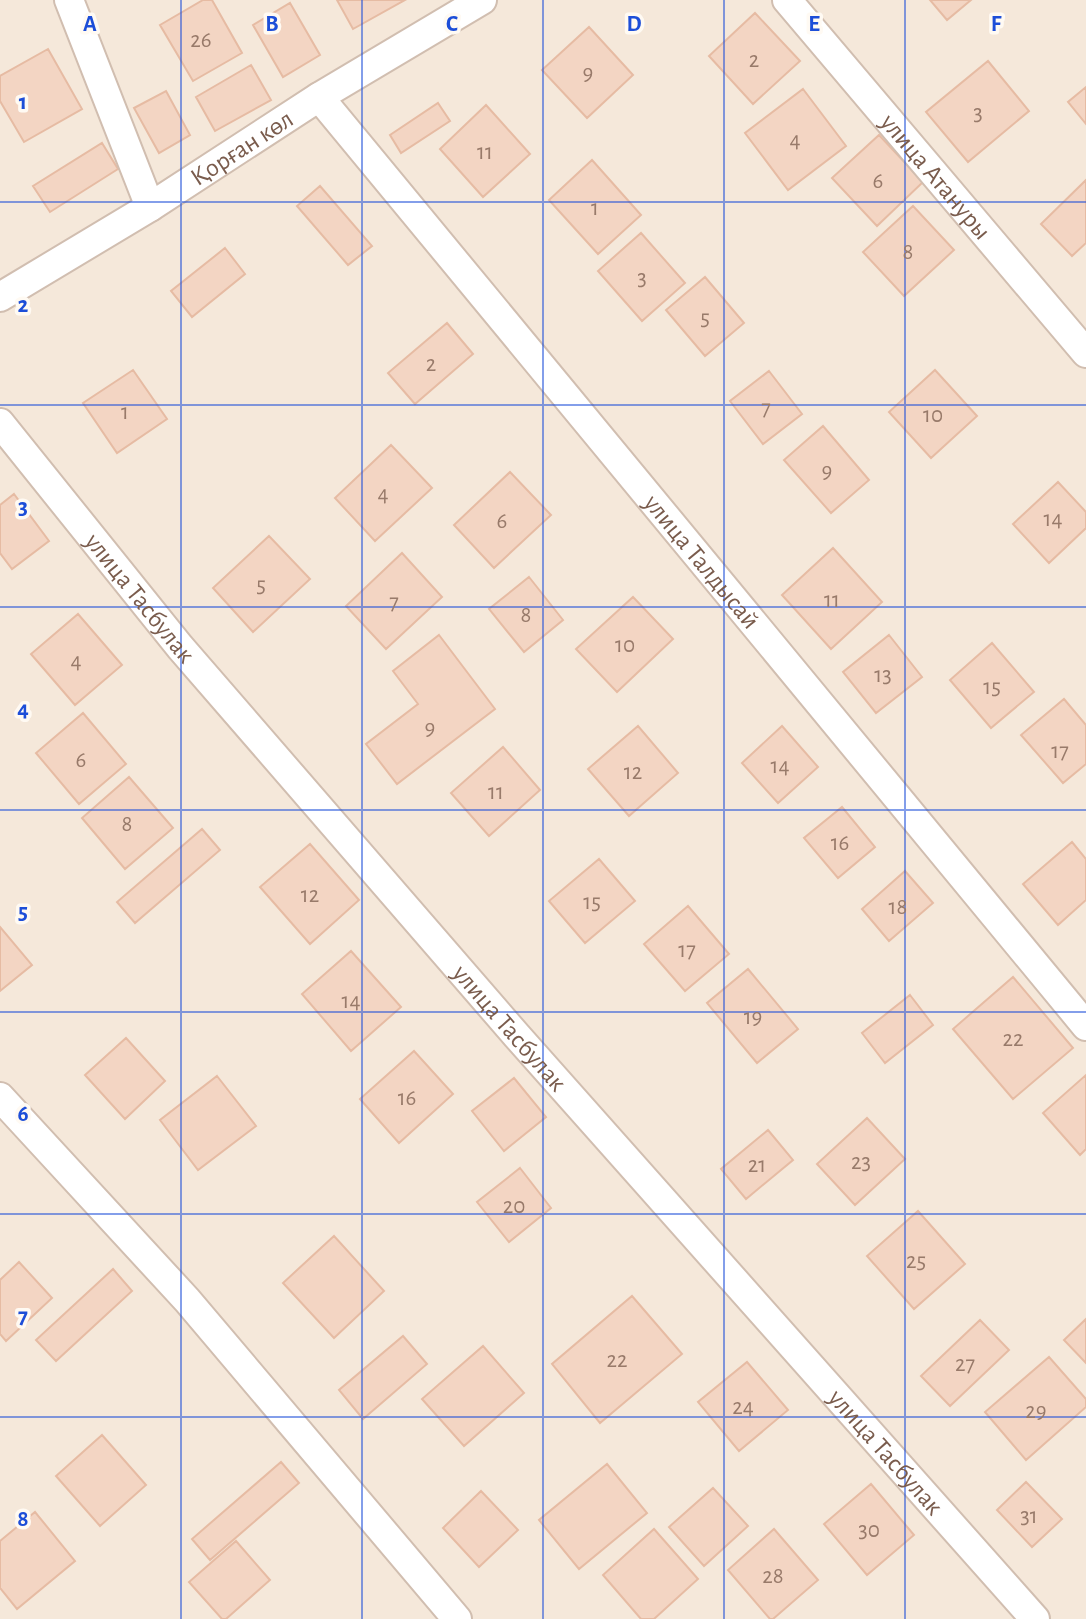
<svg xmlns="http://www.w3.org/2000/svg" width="1086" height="1619" font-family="'Alegreya Sans',sans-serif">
<rect width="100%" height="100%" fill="#fdf6ec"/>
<path fill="#f5e8da" d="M0 0H1086V1619H0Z"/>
<path fill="#f3d5c3" stroke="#e6bba3" stroke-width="2" d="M203 0H212L242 53 193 81 160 25Z
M337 0H405L353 29Z
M930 0H971L947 20Z
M290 3 320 55 283 77 253 25Z
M755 13 800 61 753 104 709 56Z
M589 27 633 75 587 118 542 70Z
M48 49 82 109 24 142 0 101V76Z
M988 61 1029 111 968 162 926 112Z
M251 65 271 100 215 131 196 97Z
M1086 87V124L1068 102Z
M803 89 846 146 788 190 745 133Z
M166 91 190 135 159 153 134 108Z
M438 103 450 121 401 153 390 135Z
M486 105 530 154 483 197 440 149Z
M879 135 923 182 877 226 832 178Z
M102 143 118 169 50 212 33 186Z
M592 160 641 215 598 254 549 200Z
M1086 180V243L1072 256 1041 224Z
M320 186 372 246 348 265 297 206Z
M913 206 954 250 904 296 863 252Z
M641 233 685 283 642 321 598 271Z
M225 248 245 274 192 317 171 291Z
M705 277 744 323 705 356 666 310Z
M447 323 473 354 415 404 388 373Z
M133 370 167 419 117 453 83 403Z
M935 370 977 416 931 458 889 412Z
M769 371 802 414 763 444 730 401Z
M823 426 869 480 831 513 784 460Z
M391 445 432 488 375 541 335 498Z
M510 472 551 515 494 568 454 525Z
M1058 482 1086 512V528L1049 563 1013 524Z
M14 494 49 541 12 569 0 553V505Z
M269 536 310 579 253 632 213 588Z
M833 548 882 602 831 649 782 595Z
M402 553 442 597 386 649 346 606Z
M529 577 563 620 524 652 489 609Z
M633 597 673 639 617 692 576 649Z
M78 614 122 665 75 705 31 654Z
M439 635 495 709 397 784 366 744 418 704 393 671Z
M889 635 922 677 876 713 843 672Z
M992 643 1034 692 991 728 950 680Z
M1064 699 1086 725V764L1063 783 1021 735Z
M83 713 126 764 79 804 36 753Z
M638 726 678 773 629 816 588 769Z
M782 726 818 767 778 803 742 763Z
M503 747 540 790 489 836 451 793Z
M129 777 173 828 125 869 82 818Z
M842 807 875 847 838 878 804 838Z
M202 829 220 850 135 923 117 902Z
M1072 842 1086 859V900L1058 925 1023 884Z
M310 844 359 900 310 944 260 887Z
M599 859 635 901 585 943 549 901Z
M905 871 933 903 889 941 862 909Z
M688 906 729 954 685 991 644 944Z
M0 927 32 965 0 991Z
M351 951 401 1007 351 1051 302 994Z
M748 969 798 1029 757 1063 707 1003Z
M1013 977 1073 1048 1013 1099 953 1029Z
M910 995 933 1025 885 1063 862 1033Z
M126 1038 165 1081 125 1119 85 1075Z
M414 1051 453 1094 399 1143 360 1099Z
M1086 1075V1149L1080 1155 1043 1113Z
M217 1076 256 1126 198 1170 160 1120Z
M514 1078 546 1117 504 1151 472 1111Z
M867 1118 905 1159 855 1205 817 1164Z
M768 1130 793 1160 746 1199 721 1169Z
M520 1168 551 1208 509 1242 477 1202Z
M918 1211 965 1264 914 1309 867 1256Z
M334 1236 384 1291 334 1338 283 1283Z
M19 1262 52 1298 6 1341 0 1334V1280Z
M113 1269 132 1291 56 1361 36 1340Z
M632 1296 682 1354 600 1423 552 1364Z
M1086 1319V1363L1064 1340Z
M980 1320 1009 1350 950 1406 921 1376Z
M403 1336 427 1364 363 1419 339 1390Z
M483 1346 524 1393 464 1446 422 1399Z
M1049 1357 1086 1399V1407L1026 1460 985 1412Z
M747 1362 788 1410 739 1451 698 1402Z
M102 1435 146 1485 100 1526 56 1476Z
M281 1462 299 1483 210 1560 192 1539Z
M607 1464 647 1513 579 1569 539 1520Z
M1026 1482 1062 1519 1032 1547 997 1510Z
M871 1484 914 1535 867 1575 824 1524Z
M713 1488 748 1526 704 1566 669 1527Z
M481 1491 518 1530 479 1567 443 1528Z
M35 1512 75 1561 17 1609 0 1588V1541Z
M654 1529 698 1579 654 1619H641L603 1575Z
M774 1529 818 1580 773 1619H770L728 1570Z
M236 1541 270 1580 226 1619H222L189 1582Z"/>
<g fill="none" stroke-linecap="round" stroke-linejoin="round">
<defs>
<g id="street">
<path d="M69 0 150 207"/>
<path id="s1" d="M787 0 1086 353"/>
<path id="s2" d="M319 97 1086 1026"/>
<path id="s3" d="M0 297 150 207 319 97 482 0"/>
<path id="s4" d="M0 423 180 647 517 1036 1035 1619"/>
<path d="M0 1097 187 1300 457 1619"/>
</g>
</defs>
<use href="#street" stroke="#d1beb0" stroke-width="32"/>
<use href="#street" stroke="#fff" stroke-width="28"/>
</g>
<path fill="none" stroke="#1d4ed8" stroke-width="2" stroke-opacity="0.55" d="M181 0V1619M362 0V1619M543 0V1619M724 0V1619M905 0V1619M0 202H1086M0 405H1086M0 607H1086M0 810H1086M0 1012H1086M0 1214H1086M0 1417H1086"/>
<g text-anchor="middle" stroke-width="7" stroke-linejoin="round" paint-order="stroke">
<g font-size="23" fill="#987a6a">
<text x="201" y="47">26</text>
<text x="754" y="67">2</text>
<text x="588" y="80">9</text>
<text x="978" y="120">3</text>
<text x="795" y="147">4</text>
<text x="485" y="159">11</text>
<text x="878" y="188">6</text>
<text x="595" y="215">1</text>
<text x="908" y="259">8</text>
<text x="642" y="285">3</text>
<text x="705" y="325">5</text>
<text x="431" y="371">2</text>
<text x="766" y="415">7</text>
<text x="125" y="419">1</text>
<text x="933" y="422">10</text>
<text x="827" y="478">9</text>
<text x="383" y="501">4</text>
<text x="1053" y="526">14</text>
<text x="502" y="528">6</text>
<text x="261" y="592">5</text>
<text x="832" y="607">11</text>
<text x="394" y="609">7</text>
<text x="526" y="622">8</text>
<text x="625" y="652">10</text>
<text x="76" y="668">4</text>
<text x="883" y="682">13</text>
<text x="992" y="694">15</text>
<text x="430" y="735">9</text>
<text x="1060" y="758">17</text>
<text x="81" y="767">6</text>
<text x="780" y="773">14</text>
<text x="633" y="779">12</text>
<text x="496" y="799">11</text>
<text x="127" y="831">8</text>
<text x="840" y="850">16</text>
<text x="310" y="902">12</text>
<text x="592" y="909">15</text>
<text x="898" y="914">18</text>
<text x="687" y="957">17</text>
<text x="351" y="1008">14</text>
<text x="753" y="1024">19</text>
<text x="1013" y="1046">22</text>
<text x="407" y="1105">16</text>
<text x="861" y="1169">23</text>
<text x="757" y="1172">21</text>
<text x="514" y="1213">20</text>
<text x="916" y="1268">25</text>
<text x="617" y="1367">22</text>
<text x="965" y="1371">27</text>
<text x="743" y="1414">24</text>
<text x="1036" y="1418">29</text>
<text x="1029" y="1523">31</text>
<text x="869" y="1537">30</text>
<text x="773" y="1583">28</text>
</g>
<g font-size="26" fill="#7a5c4d" stroke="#fffaf3">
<text dy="9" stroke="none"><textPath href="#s3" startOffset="284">Қорған көл</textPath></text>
<text dy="9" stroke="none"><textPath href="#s1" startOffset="231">улица Атануры</textPath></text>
<text dy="9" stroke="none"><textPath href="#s2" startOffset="602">улица Талдысай</textPath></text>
<text dy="9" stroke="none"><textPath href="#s4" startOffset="224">улица Тасбулак</textPath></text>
<text dy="9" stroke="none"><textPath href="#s4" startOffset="791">улица Тасбулак</textPath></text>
<text dy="9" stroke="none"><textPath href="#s4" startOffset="1358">улица Тасбулак</textPath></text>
</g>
</g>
<g font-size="23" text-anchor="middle" font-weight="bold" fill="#1d4ed8" stroke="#fffaf3" stroke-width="7" stroke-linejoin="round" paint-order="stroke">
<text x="90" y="31">A</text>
<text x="272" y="31">B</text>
<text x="452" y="31">C</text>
<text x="634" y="31">D</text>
<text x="814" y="31">E</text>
<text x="996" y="31">F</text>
<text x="23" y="109">1</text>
<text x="23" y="312">2</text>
<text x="23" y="514">3</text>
<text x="23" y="716">4</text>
<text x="23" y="919">5</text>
<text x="23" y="1121">6</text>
<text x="23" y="1323">7</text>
<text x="23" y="1526">8</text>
</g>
</svg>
